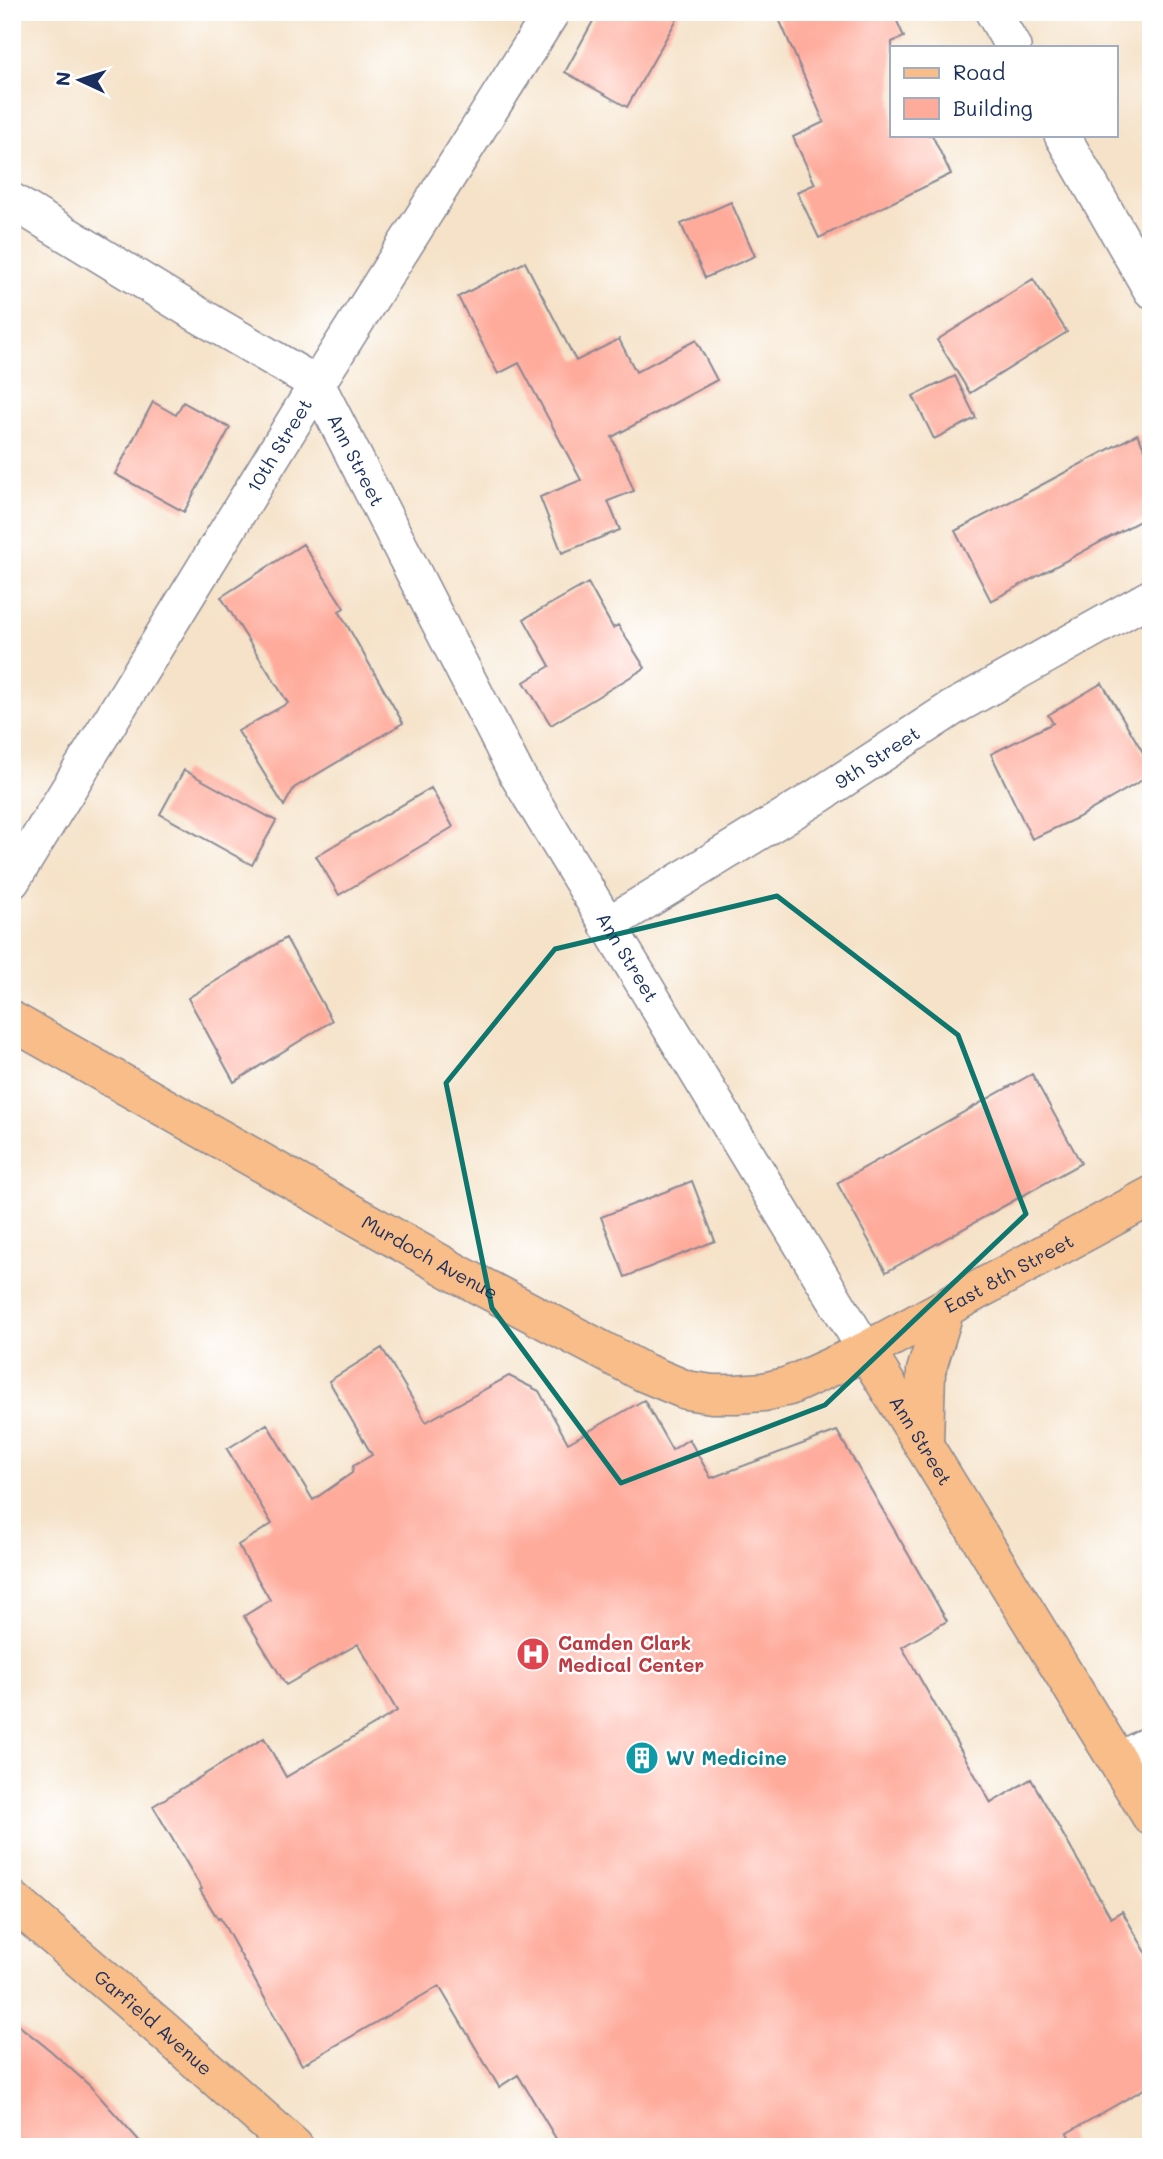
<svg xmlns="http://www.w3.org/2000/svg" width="1163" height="2159" font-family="Mali,sans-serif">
<rect width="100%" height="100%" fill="#fff"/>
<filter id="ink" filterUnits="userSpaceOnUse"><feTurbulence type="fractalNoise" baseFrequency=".0143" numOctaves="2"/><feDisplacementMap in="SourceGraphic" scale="14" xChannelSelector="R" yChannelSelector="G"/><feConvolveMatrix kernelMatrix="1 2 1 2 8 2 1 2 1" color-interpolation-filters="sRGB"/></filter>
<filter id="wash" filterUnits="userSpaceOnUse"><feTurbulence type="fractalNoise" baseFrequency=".00686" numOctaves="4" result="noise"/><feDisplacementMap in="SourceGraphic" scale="28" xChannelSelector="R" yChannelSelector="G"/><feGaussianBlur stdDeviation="1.57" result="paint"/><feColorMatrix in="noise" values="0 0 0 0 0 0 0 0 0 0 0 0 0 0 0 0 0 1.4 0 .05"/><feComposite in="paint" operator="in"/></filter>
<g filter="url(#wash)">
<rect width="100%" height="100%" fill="#f5e2c8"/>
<g id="blocks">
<path fill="#feab9b" d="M598 12H681L627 107 565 72Z
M776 12H893L904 37 892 42V135H932L951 174 819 238 797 192 815 184 793 137 824 122Z
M731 202 755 256 705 278 681 224Z
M525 262 576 361 619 339 636 372 696 340 717 380 612 437 634 491 608 501 620 530 562 553 540 497 581 480 519 363 498 374 458 297Z
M1033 279 1067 332 970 393 937 340Z
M955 376 976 418 934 439 913 396Z
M153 402 176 415 183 402 230 428 184 512 115 474Z
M1137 434 1151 460V515L991 601 955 531Z
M303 544 344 608 339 611 403 723 294 788 284 806 238 731 288 703 221 597Z
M588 583 613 628 618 625 645 668 551 725 524 682 550 666 524 619Z
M1102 683 1151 766V775L1077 818 1032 839 991 754 1053 723 1048 715Z
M184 770 276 821 252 865 160 814Z
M431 788 453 827 339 895 316 856Z
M286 938 332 1021 234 1082 188 998Z
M1032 1074 1081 1163 886 1272 837 1183Z
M692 1181 715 1241 625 1277 601 1217Z
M382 1348 426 1422 509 1376 539 1391 568 1443 644 1400 672 1450 689 1439 711 1478 837 1431 947 1621 902 1647 991 1803 1031 1779 1111 1918 1122 1911 1151 1961V2085L1067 2133 1075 2147H561L518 2075 499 2087 439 1986 302 2065 220 1918 218 1919 200 1890 202 1889 153 1806 264 1738 286 1777 397 1711 358 1644 286 1685 244 1616 270 1600 238 1545 272 1524 227 1449 267 1424 313 1500 352 1473 353 1466 372 1455 329 1381Z
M12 2020 51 2051 90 2086 145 2147H12Z"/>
</g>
</g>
<g filter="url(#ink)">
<use href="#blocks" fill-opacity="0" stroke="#888893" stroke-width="2"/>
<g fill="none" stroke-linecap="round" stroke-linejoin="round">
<defs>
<g id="minor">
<path d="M993 12 1013 47"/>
<path d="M1062 135 1151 290"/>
<path id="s1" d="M12 201 192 311 317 384 516 773 866 1351"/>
<path id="s2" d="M12 881 317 384 552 12"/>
<path id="s3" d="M607 925 818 796 951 709 1151 597"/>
<path d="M1118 1761 1151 1743"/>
</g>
<g id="primary">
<path id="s4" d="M12 1021 460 1275 643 1372 686 1390 712 1394H736L764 1392 789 1386 866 1351 1151 1196"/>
<path id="s5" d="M866 1351 1151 1816"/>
<path d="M924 1444 926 1371 945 1309"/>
<path id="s6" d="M12 1900 164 2031 294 2147"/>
</g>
</defs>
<use href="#minor" stroke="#888893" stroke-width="38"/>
<use href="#primary" stroke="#888893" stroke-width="41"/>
<use href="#minor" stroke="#fff" stroke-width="35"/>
<use href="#primary" stroke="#f8bd88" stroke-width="38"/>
</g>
</g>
<path fill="none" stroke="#0f766e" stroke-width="5" stroke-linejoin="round" d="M777 896 958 1035 1026 1214 825 1405 621 1483 492 1308 446 1083 555 949Z"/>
<defs>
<symbol id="hospital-disc" viewBox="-11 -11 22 22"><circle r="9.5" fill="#e0444e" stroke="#fff"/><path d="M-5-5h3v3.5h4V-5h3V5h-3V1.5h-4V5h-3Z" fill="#fff"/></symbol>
<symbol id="building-disc" viewBox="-11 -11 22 22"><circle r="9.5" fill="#0f9aa8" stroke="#fff"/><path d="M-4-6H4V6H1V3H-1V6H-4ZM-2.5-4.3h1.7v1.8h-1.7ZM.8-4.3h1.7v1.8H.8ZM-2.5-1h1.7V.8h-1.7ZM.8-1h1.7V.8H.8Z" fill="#fff"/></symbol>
</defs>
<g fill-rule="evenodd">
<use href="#hospital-disc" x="514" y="1635" width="38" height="38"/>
<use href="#building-disc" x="623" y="1739" width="38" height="38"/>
</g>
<g text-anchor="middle" stroke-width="5" stroke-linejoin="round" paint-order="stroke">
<g font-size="19" fill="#1b2f5e" stroke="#fff">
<text dy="7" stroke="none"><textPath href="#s2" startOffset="511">10th Street</textPath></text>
<text dy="7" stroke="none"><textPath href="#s1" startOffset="441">Ann Street</textPath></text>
<text dy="7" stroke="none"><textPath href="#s3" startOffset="318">9th Street</textPath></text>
<text dy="7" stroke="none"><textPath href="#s1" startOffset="1008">Ann Street</textPath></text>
<text dy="7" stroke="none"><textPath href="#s4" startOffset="480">Murdoch Avenue</textPath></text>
<text dy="7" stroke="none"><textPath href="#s4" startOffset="1120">East 8th Street</textPath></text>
<text dy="7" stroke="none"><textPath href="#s5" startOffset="105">Ann Street</textPath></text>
<text dy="7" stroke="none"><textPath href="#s6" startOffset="187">Garfield Avenue</textPath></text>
</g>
<g font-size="19" font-weight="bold" fill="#be3a42" stroke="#fff" text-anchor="start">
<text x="558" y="1650">Camden Clark<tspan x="558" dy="22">Medical Center</tspan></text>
</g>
<g font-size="19" font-weight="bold" fill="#0d838f" stroke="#fff" text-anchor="start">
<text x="666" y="1765">WV Medicine</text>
</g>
</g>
<rect width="1163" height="2159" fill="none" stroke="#fff" stroke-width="42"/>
<rect x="890" y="46" width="228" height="91" fill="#ffffff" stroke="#a4acbf" stroke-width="2"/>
<rect x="904" y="68" width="35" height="10" fill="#f8bd88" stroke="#a4acbf" stroke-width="2"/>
<text x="953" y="80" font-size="21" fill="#1b2f5e">Road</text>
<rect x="904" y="98" width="35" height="21" fill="#feab9b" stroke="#a4acbf" stroke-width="2"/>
<text x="953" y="116" font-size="21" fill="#1b2f5e">Building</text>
<g transform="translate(80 80) rotate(274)" stroke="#ffffff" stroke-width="5" paint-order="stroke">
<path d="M0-5L12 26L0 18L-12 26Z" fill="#1b2f5e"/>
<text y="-10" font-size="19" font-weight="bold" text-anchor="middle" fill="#1b2f5e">N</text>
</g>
</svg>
